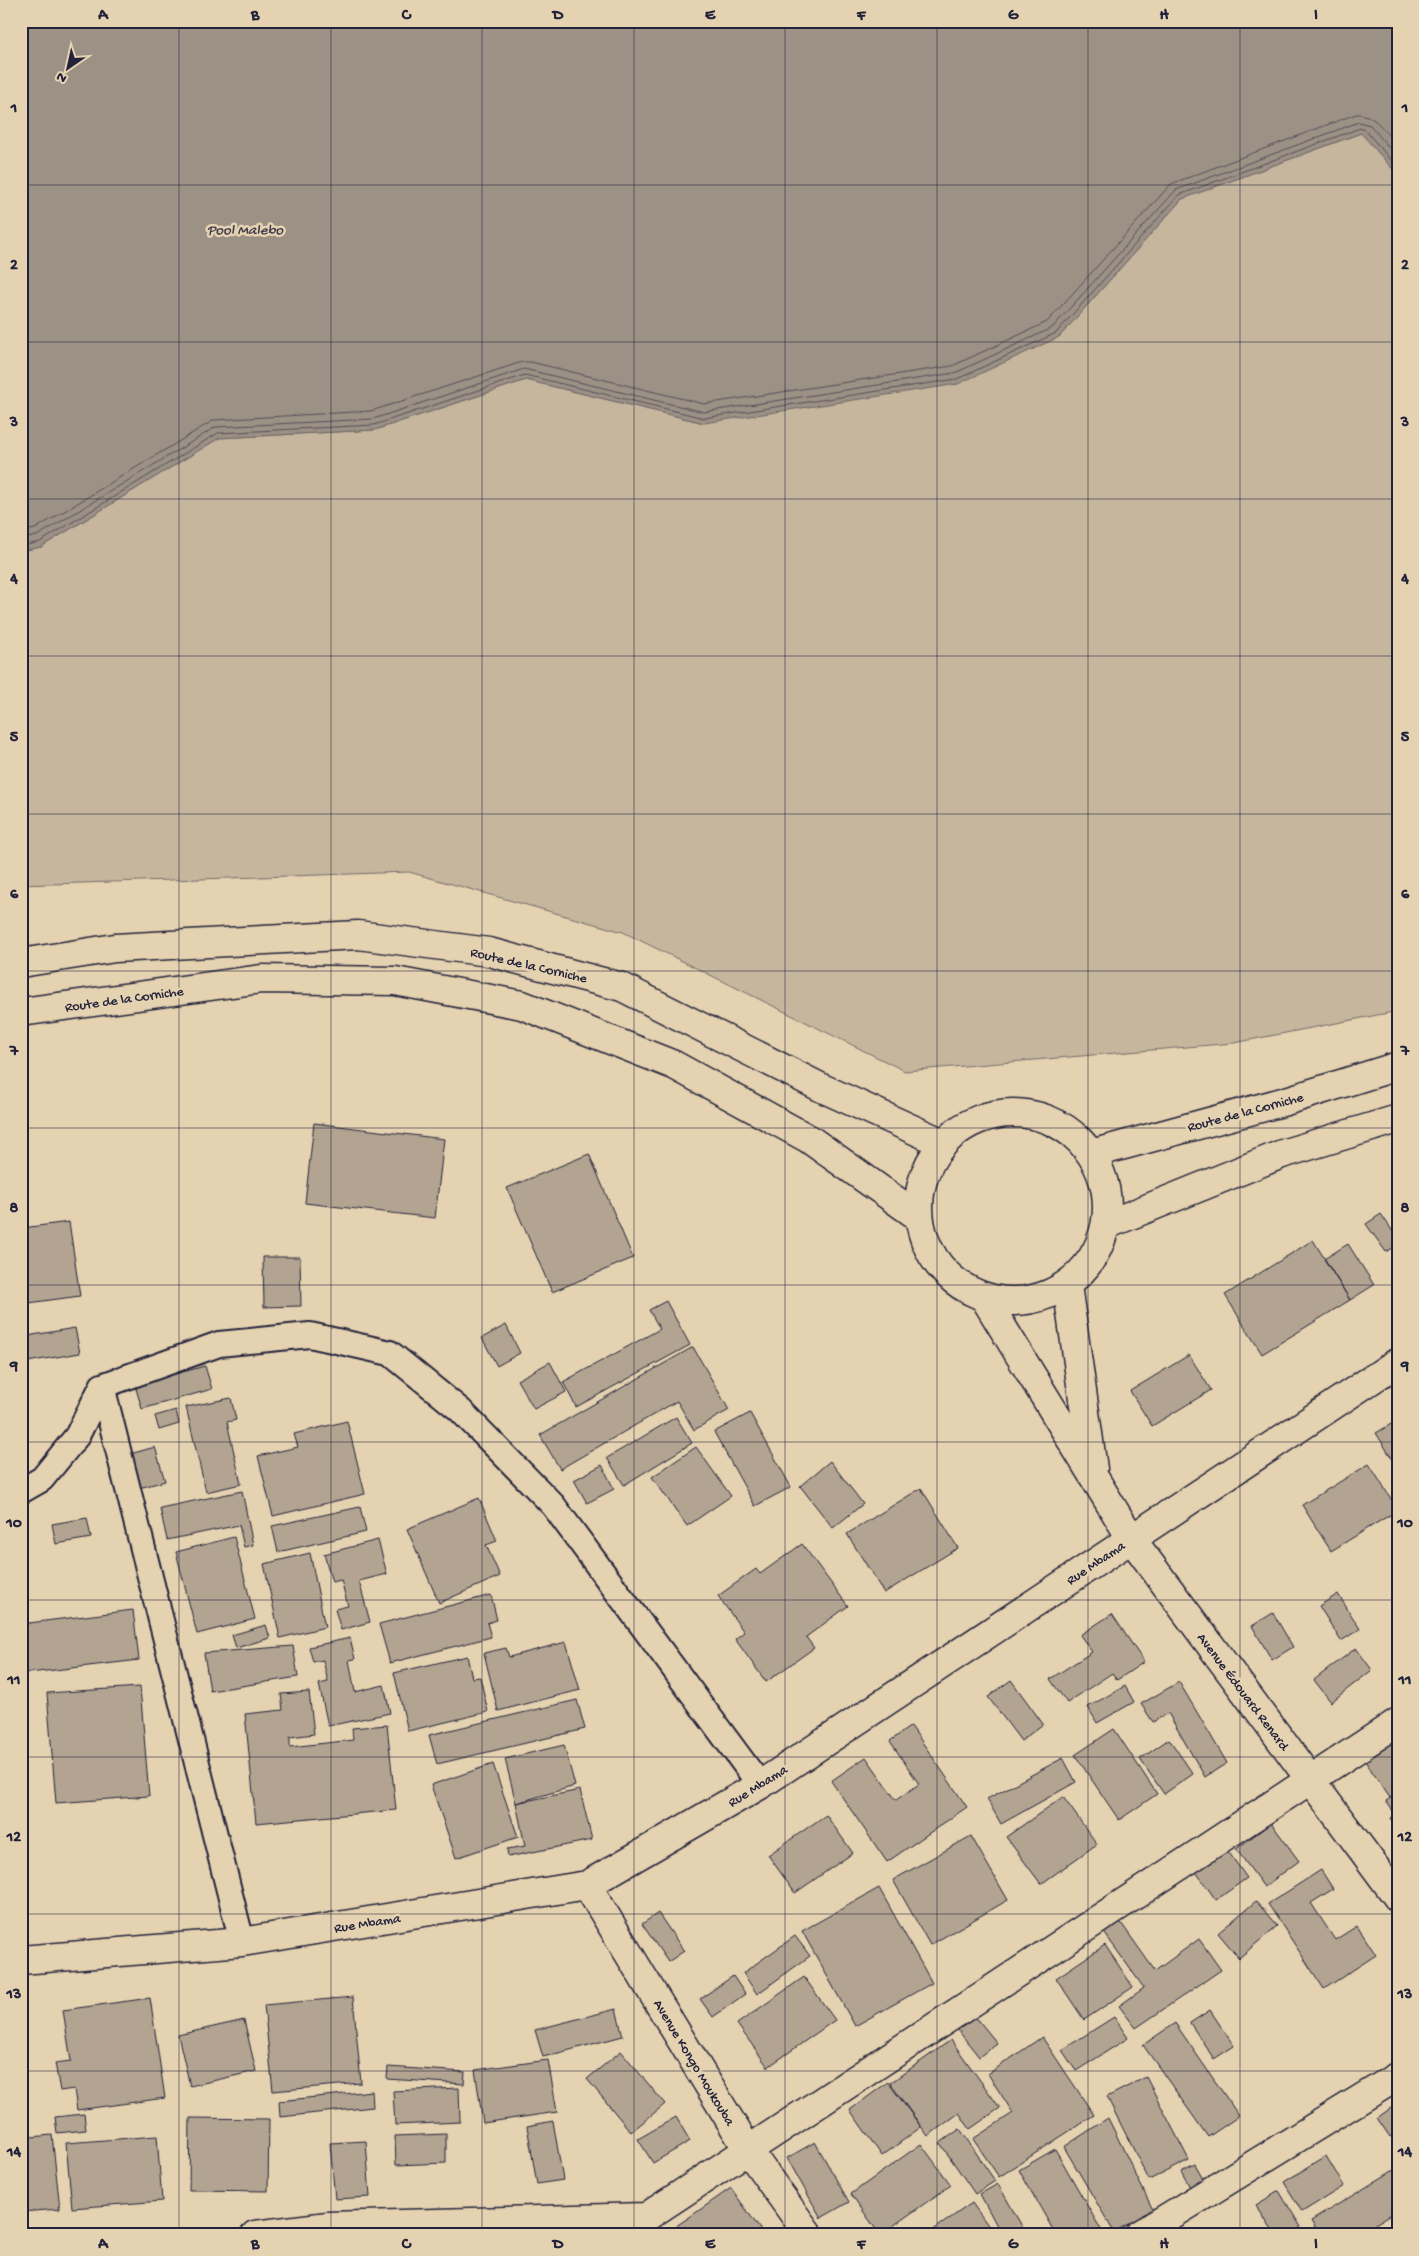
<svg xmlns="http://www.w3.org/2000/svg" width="1419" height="2256" font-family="'Gochi Hand',sans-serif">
<rect width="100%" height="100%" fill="#e5d2b0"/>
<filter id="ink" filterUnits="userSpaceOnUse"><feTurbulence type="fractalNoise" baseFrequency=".02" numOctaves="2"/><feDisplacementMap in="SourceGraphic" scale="10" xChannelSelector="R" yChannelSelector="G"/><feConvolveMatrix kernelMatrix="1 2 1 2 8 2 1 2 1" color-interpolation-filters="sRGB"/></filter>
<g filter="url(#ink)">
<path fill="#c6b69d" stroke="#746c6c" d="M1361 133 1398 175V1011L1234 1043 905 1071 623 932 409 872 21 885V551L41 547 219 438 375 430 526 380 704 423 1059 337 1182 199Z"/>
<path fill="#9c9185" stroke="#6b6567" d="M21 21H1398V175L1361 133 1182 199 1059 337 958 384 704 423 526 380 375 430 219 438 41 547 21 551Z"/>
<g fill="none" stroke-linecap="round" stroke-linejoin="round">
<path stroke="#534e59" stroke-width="1" d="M21 532 35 529 214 420 371 411 522 362H531L704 404 952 366 1047 322 1171 184 1356 114C1375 113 1387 134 1398 147
M21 539 37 536 216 427 373 419 524 369 704 412 955 373 1052 328 1176 190 1359 122 1370 125 1398 158
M21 546 40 542 218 433 374 425 525 375 704 418 957 379 1056 333 1179 195 1360 128 1365 130 1398 168"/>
</g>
<path fill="#b2a491" stroke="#22223b" d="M314 1123 444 1139 435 1218 305 1203Z
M589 1154 633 1258 552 1292 507 1188Z
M1381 1214 1398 1239V1245L1386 1252 1366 1224Z
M69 1222 80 1296 21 1304V1223L22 1228Z
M1313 1240 1350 1300 1262 1354 1225 1295Z
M1348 1244 1374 1285 1350 1300 1324 1259Z
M263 1257H300L301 1306 264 1307Z
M666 1301 690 1345 576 1407 563 1382 660 1329 649 1310Z
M506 1325 520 1353 497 1366 482 1338Z
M75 1328 80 1353 21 1363V1337Z
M693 1347 729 1410 694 1430 677 1401 560 1469 540 1435Z
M1189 1355 1211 1390 1152 1426 1130 1391Z
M550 1362 566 1392 534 1409 517 1380Z
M205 1366 212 1389 142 1409 135 1385Z
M231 1398 236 1420 227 1422 241 1484 206 1492 186 1407Z
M176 1410 179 1424 159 1430 155 1416Z
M750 1413 791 1487 755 1506 714 1432Z
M676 1417 692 1443 624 1485 607 1458Z
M1398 1420V1468L1376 1433Z
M347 1421 365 1494 273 1516 258 1456 298 1447 294 1434Z
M155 1447 165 1481 139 1488 130 1454Z
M696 1447 731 1496 687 1526 652 1477Z
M830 1461 863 1504 833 1528 800 1486Z
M1369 1464 1398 1510 1331 1551 1302 1505Z
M602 1465 614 1489 587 1503 574 1480Z
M921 1488 958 1548 884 1593 847 1534Z
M242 1491 253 1545 244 1547 239 1525 167 1540 160 1508Z
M479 1498 497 1541 486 1545 500 1576 439 1603 407 1529Z
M360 1507 366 1532 278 1552 272 1526Z
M87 1518 91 1538 56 1544 52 1524Z
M234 1537 255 1619 197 1634 176 1552Z
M378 1540 387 1574 359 1581 370 1622 341 1630 335 1609 348 1606 341 1580 332 1582 324 1554Z
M802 1544 848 1606 806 1637 814 1648 766 1682 735 1639 744 1632 718 1596 756 1569 760 1574Z
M310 1553 325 1627 280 1638 264 1564Z
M1338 1594 1360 1629 1341 1641 1319 1606Z
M491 1595 497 1620 487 1623 491 1637 390 1663 379 1624Z
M133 1610 139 1660 21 1674V1624Z
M1273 1613 1293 1647 1272 1660 1252 1626Z
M1112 1614 1144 1662 1117 1680 1112 1673 1067 1703 1050 1679 1092 1652 1080 1635Z
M266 1625 270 1638 236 1648 232 1635Z
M350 1638 355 1659 349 1660 355 1692 384 1685 390 1713 328 1726 319 1684 328 1682 323 1660 313 1662 309 1647Z
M566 1642 580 1690 498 1711 484 1653 506 1648 509 1657Z
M293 1646 298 1677 210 1691 204 1653Z
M1356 1648 1372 1670 1331 1702 1314 1680Z
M467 1656 472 1678 480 1677 488 1712 408 1731 394 1673Z
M1011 1680 1043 1724 1021 1741 988 1697Z
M1179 1682 1227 1763 1205 1777 1168 1713 1153 1722 1141 1704Z
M1125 1686 1134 1702 1097 1723 1088 1707Z
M140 1687 149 1796 56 1803 47 1693Z
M309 1692 314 1734 290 1737V1747L353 1740 352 1728 387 1725 396 1810 256 1823 245 1714 283 1710 281 1694Z
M577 1700 585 1729 437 1764 429 1735Z
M911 1726 967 1807 887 1862 831 1781 866 1757 896 1800 919 1784 890 1741Z
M1114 1729 1157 1794 1119 1820 1075 1755Z
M1169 1739 1193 1774 1164 1794 1140 1759Z
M1398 1739V1792L1390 1798 1365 1761Z
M564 1745 575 1786 516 1803 505 1759Z
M1063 1758 1076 1782 1001 1824 987 1799Z
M493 1764 518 1837 456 1858 431 1785Z
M580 1790 592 1840 508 1857 507 1849 525 1846 516 1803Z
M1398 1793V1830L1390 1818 1395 1814 1386 1801Z
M1063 1797 1097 1844 1041 1884 1006 1837Z
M826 1815 853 1853 795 1893 768 1855Z
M1271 1823 1299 1861 1264 1887 1236 1849Z
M971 1836 1008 1900 930 1945 893 1880Z
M1225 1847 1247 1878 1216 1900 1194 1869Z
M1321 1870 1333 1889 1311 1903 1335 1940 1357 1926 1376 1955 1324 1989 1268 1904Z
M879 1888 932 1983 855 2026 802 1931Z
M1256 1901 1277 1926 1239 1958 1218 1933Z
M658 1913 684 1951 668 1962 642 1924Z
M1119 1920 1155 1971 1199 1939 1221 1970 1136 2028 1119 2006 1144 1988 1103 1931Z
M795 1936 810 1956 757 1994 743 1973Z
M1105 1945 1133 1987 1084 2020 1056 1978Z
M733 1976 745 1994 713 2017 700 1999Z
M804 1977 835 2020 768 2067 737 2024Z
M353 1997 361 2083 273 2091 264 2005Z
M150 1998 165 2098 77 2110 74 2089 60 2091 55 2063 71 2061 63 2010Z
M616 2009 623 2036 543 2057 535 2030Z
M1210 2010 1234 2046 1214 2059 1190 2023Z
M975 2016 997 2043 979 2057 957 2029Z
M1114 2017 1128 2038 1076 2071 1062 2050Z
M244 2020 256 2071 190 2086 178 2035Z
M1175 2023 1239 2116 1208 2137 1143 2045Z
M1042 2037 1094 2115 999 2177 973 2139 1013 2113 988 2074Z
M951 2040 1000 2108 970 2129 959 2113 928 2136 890 2083Z
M621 2051 665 2104 631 2132 587 2079Z
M548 2060 557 2112 483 2123 475 2070Z
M388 2067 465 2072 464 2084 387 2079Z
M1146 2077 1189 2160 1149 2180 1107 2097Z
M888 2082 921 2127 882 2156 850 2110Z
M459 2088 460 2122 395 2125 393 2091Z
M372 2091 373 2107 280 2117 279 2101Z
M1398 2103V2131L1390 2137 1377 2118Z
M84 2114 86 2130 57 2133 55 2117Z
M676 2117 690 2141 653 2163 638 2139Z
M190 2118 269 2119 268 2191 189 2190Z
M1108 2118 1153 2210 1114 2232 1064 2147Z
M553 2121 563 2180 537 2184 527 2126Z
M960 2129 995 2181 975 2194 940 2143Z
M446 2134V2163L396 2165 395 2136Z
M52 2135 60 2209 21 2212V2138Z
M157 2136 162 2201 72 2208 66 2143Z
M366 2141 370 2197 335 2199 330 2143Z
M815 2142 849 2202 821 2218 787 2158Z
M921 2144 951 2185 880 2235 851 2194Z
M1055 2149 1104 2235H1056L1019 2170Z
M1326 2156 1344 2186 1302 2212 1284 2182Z
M1195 2164 1204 2180 1190 2187 1181 2171Z
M1394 2170 1398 2176V2210L1357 2235H1319L1311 2221Z
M998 2184 1027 2235H1002L980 2194Z
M731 2188 764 2235H663L694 2214Z
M1279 2191 1301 2227 1288 2235H1275L1256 2205Z
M972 2203 995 2235H926Z"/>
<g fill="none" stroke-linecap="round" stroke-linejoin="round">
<defs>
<path id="service" d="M102 1386 242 1942
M21 1491 42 1479 77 1436 102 1386 219 1344 310 1335 390 1353 460 1410 553 1505 760 1785"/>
<path id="minor" d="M1067 1285 1093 1469
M984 1297 1131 1538 1398 1898
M587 1885 748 2150 809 2235
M21 1960 242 1942 587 1885 760 1785 1398 1362
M255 2235 328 2226 645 2217
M619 2235 1398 1722
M1139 2235 1398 2076"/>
<path id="secondary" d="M21 963 115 948 358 935 489 952 622 987 822 1088 943 1143
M21 1012 261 979 395 981 522 1005 674 1065 809 1139 919 1217
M919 1207a94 94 0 1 1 188 0a94 94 0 1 1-188 0Z
M1091 1154 1286 1101 1398 1066
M1106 1225 1282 1154 1398 1119"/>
</defs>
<use href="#service" stroke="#22223b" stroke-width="28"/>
<use href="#minor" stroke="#22223b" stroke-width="31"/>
<use href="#secondary" stroke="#22223b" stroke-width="31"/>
<use href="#service" stroke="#e5d2b0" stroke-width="24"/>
<use href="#minor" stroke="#e5d2b0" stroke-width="28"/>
<use href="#secondary" stroke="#e5d2b0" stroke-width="28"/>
</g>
</g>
<path fill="none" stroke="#22223b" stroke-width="1" stroke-opacity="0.55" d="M179 21V2235M331 21V2235M482 21V2235M634 21V2235M785 21V2235M937 21V2235M1088 21V2235M1240 21V2235M21 185H1398M21 342H1398M21 499H1398M21 656H1398M21 814H1398M21 971H1398M21 1128H1398M21 1285H1398M21 1442H1398M21 1600H1398M21 1757H1398M21 1914H1398M21 2071H1398"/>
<g text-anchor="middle" stroke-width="5" stroke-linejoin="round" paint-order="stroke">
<g font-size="14" fill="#22223b" stroke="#e5d2b0">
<text transform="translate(529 964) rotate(13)" y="5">Route de la Corniche</text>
<text transform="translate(124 998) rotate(-8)" y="5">Route de la Corniche</text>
<text transform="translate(1245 1111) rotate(-15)" y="5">Route de la Corniche</text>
<text transform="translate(1095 1562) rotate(-34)" y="5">Rue Mbama</text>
<text transform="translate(1244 1691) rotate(53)" y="5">Avenue Édouard Renard</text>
<text transform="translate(757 1785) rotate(-32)" y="5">Rue Mbama</text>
<text transform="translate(367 1922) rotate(-9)" y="5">Rue Mbama</text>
<text transform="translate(695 2062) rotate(59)" y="5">Avenue Kongo Moukouba</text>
</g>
<g font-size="15" font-style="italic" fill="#403e4e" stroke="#e5d2b0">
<text x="245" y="234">Pool Malebo</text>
</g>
</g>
<rect width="1419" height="2256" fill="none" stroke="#e5d2b0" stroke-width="55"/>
<g transform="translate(68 68) rotate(214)" stroke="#e5d2b0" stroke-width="4" paint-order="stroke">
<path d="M0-4L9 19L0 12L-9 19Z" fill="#22223b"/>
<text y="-8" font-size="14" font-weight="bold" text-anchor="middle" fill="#22223b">N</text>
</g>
<rect x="28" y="28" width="1364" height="2200" fill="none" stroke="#22223b" stroke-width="2"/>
<g font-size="16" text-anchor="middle" font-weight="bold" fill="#22223b">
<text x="103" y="19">A</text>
<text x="255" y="19">B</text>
<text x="406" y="19">C</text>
<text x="558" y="19">D</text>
<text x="710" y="19">E</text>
<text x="861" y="19">F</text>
<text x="1013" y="19">G</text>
<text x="1164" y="19">H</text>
<text x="1316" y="19">I</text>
<text x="14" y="112">1</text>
<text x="1405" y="112">1</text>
<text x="14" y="269">2</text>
<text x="1405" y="269">2</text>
<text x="14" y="426">3</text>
<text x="1405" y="426">3</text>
<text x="14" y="583">4</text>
<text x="1405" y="583">4</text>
<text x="14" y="741">5</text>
<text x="1405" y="741">5</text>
<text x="14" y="898">6</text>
<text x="1405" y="898">6</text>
<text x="14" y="1055">7</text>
<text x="1405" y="1055">7</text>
<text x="14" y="1212">8</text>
<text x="1405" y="1212">8</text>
<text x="14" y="1370">9</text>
<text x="1405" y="1370">9</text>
<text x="14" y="1527">10</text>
<text x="1405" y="1527">10</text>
<text x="14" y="1684">11</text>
<text x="1405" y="1684">11</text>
<text x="14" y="1841">12</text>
<text x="1405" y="1841">12</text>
<text x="14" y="1998">13</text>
<text x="1405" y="1998">13</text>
<text x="14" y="2156">14</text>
<text x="1405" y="2156">14</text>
<text x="103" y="2248">A</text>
<text x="255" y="2248">B</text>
<text x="406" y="2248">C</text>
<text x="558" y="2248">D</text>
<text x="710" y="2248">E</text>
<text x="861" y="2248">F</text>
<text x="1013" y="2248">G</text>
<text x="1164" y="2248">H</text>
<text x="1316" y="2248">I</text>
</g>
</svg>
